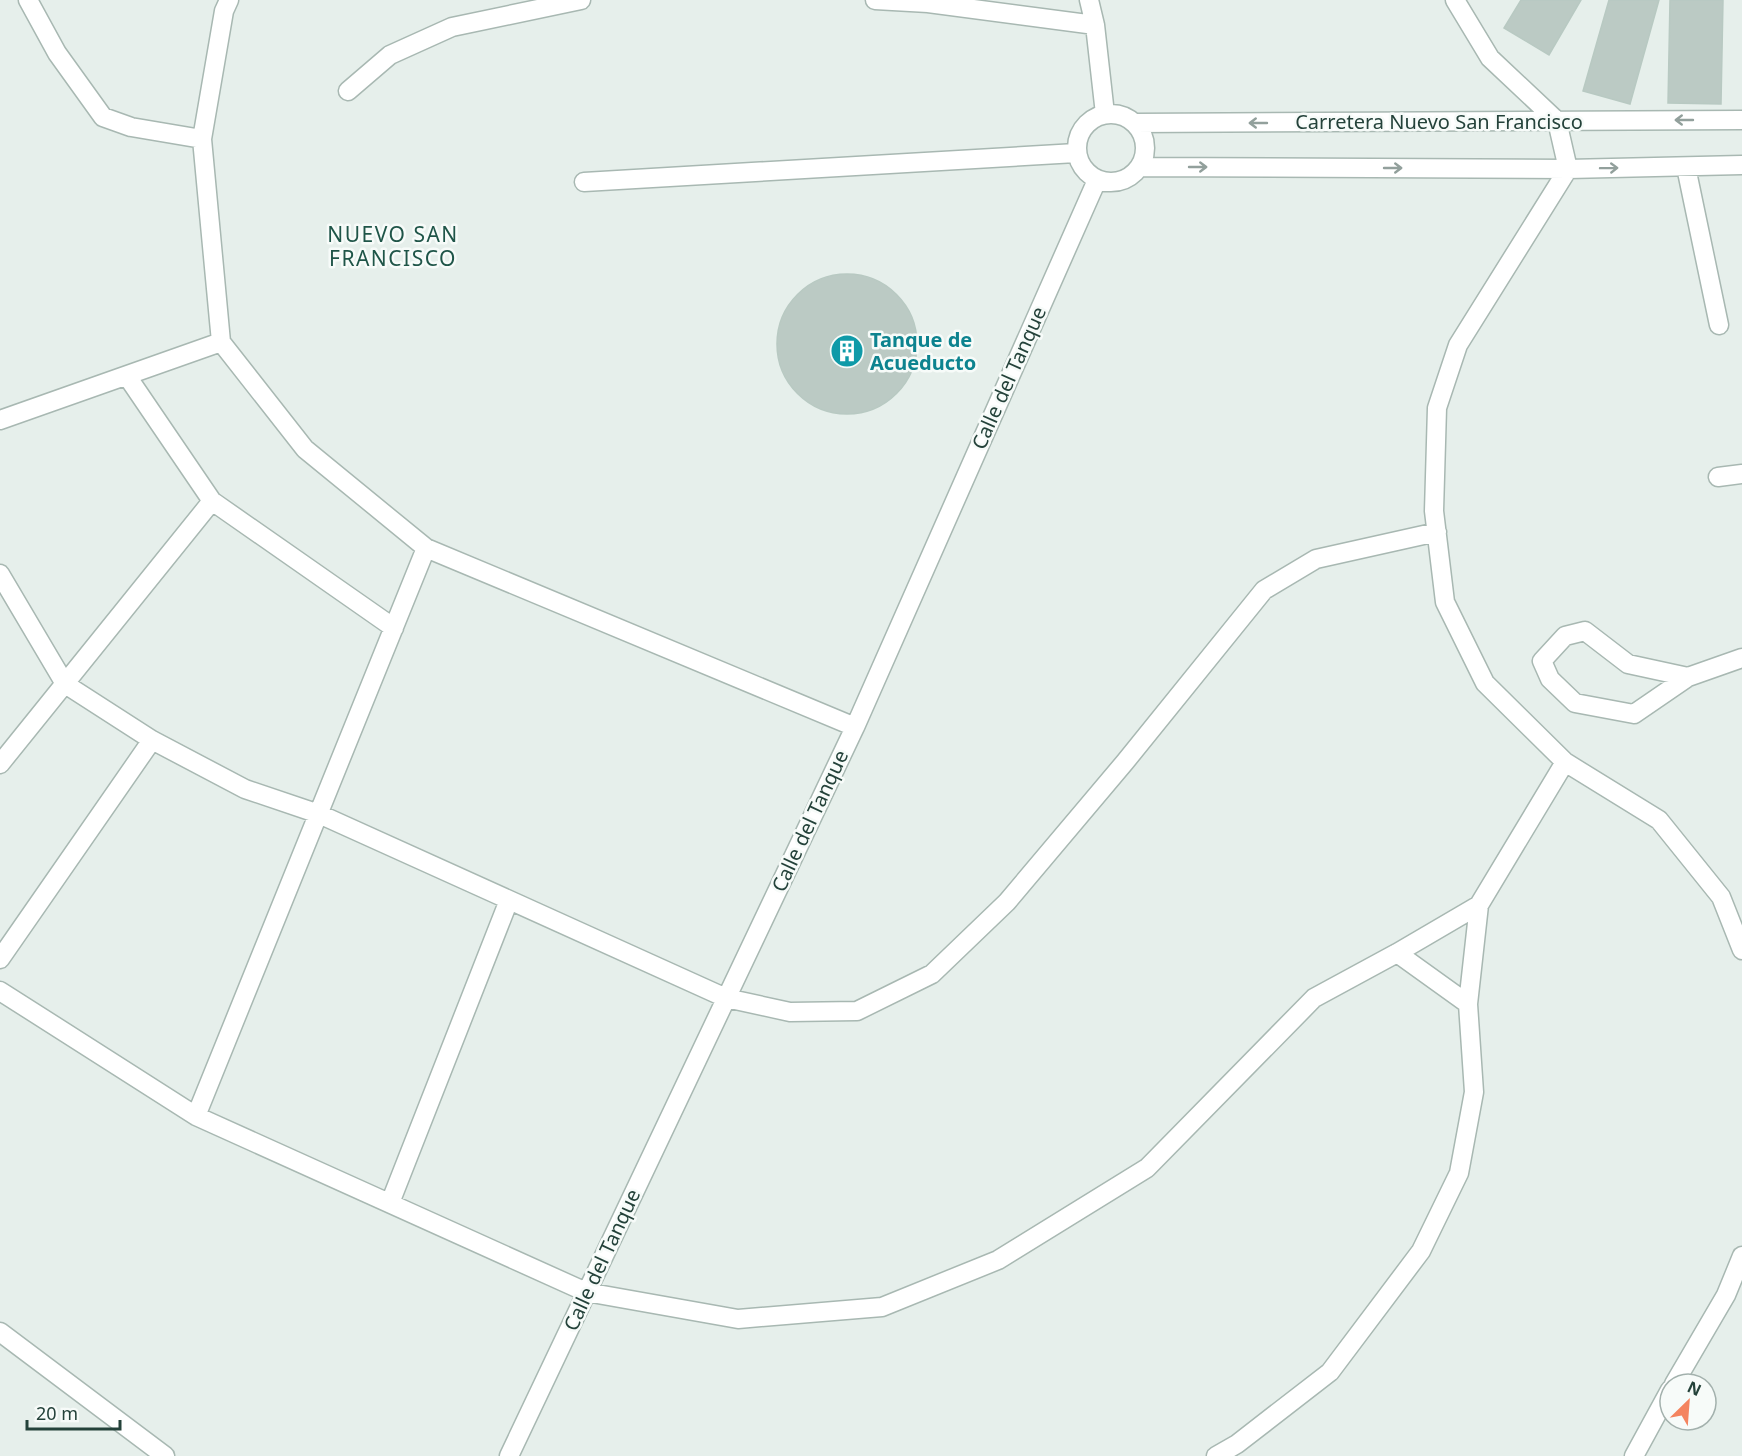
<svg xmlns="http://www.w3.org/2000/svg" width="1742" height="1456" font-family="'Noto Sans',sans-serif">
<rect width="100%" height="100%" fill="#e6efeb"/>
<path fill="#bbcac4" stroke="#b8c9c2" stroke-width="1.5" d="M1521 0H1581L1549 55 1504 28Z
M1609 0H1659L1630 104 1583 91Z
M1670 0H1723L1721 104 1668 103Z
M777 344a70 70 0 1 1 140 0a70 70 0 1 1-140 0Z"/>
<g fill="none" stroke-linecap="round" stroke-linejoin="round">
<defs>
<path id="minor" d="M28 0 57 53 103 117 131 127 202 139
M229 0 224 11 202 139 221 342 305 449 426 548 855 727
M875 0 928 3 1095 25
M1089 0 1095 25 1105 114
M1455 0 1490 58 1557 121 1568 169 1458 345 1437 408 1434 511 1445 602 1485 683 1565 762 1659 820 1721 897 1742 950
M348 91 390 55 452 27 581 0
M1077 148a34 34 0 1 1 68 0a34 34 0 1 1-68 0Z
M1135 123 1742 120
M1140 167 1568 169 1742 165
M1686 167 1719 325
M584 182 1076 153
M127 376 212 501 394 628
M0 420 221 342
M1718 477 1742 474
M0 574 65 684 152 740 245 789 319 814 726 998 790 1012 857 1011 932 974 1007 902 1125 762 1264 590 1316 559 1437 532
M1688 677 1628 664 1585 631 1565 636 1542 661 1550 679 1575 703 1634 714 1688 677 1742 658
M0 764 212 501
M1397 953 1468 1004
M0 959 152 740
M0 991 196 1116 586 1292 738 1319 882 1307 998 1260 1147 1168 1314 998 1397 953 1479 905
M196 1116 426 548
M390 1203 509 900
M0 1332 165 1456
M1674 1384 1726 1295 1742 1256
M509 1456 855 727 1097 180
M1216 1456 1237 1444 1330 1372 1421 1251 1459 1173 1474 1092 1468 1004 1479 905 1565 762
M1634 1456 1670 1390"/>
</defs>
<use href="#minor" stroke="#a8b8b2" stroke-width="21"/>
<use href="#minor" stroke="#fff" stroke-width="18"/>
</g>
<defs><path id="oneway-shaft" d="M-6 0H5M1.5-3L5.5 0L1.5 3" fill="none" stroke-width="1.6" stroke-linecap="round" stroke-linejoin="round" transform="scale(1.5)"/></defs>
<g stroke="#92a09c">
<use href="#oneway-shaft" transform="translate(1684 120) rotate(180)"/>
<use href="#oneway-shaft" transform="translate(1258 123) rotate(180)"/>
<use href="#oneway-shaft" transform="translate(1198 167)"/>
<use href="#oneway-shaft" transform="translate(1393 168)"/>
<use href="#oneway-shaft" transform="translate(1609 168) rotate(-1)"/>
</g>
<defs>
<symbol id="building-disc" viewBox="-11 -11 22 22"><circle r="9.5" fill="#0f9aa8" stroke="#f7fbf9"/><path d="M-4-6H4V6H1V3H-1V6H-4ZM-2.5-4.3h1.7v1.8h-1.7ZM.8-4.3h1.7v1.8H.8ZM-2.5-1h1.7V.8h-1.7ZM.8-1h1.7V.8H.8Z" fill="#fff"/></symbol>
</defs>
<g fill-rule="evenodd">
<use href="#building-disc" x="828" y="332" width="38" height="38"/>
</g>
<g text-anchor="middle" stroke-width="5" stroke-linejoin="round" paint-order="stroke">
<g font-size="20" fill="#24423a" stroke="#f7fbf9">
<text x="1439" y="129">Carretera Nuevo San Francisco</text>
<text transform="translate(1009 378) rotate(-66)" y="7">Calle del Tanque</text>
<text transform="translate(810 821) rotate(-65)" y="7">Calle del Tanque</text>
<text transform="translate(602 1260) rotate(-65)" y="7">Calle del Tanque</text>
</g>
<g font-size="20" font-weight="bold" fill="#0d838f" stroke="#f7fbf9" text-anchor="start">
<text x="870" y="347">Tanque de<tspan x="870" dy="23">Acueducto</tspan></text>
</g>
<g font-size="21" letter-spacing="1.5" fill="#1f5548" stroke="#f7fbf9">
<text x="393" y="242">NUEVO SAN<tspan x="393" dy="24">FRANCISCO</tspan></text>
</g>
</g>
<g transform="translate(1688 1402) rotate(25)"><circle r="28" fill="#f7fbf9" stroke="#a3b1ad" stroke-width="1.5"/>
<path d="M0-4.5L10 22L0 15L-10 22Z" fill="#f4845f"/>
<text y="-9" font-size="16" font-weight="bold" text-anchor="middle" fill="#24423a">N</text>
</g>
<path d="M27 1420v9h93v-9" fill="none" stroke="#24423a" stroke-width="3"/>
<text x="36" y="1420" font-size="18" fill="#24423a" stroke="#f7fbf9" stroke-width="4.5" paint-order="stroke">20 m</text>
</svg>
